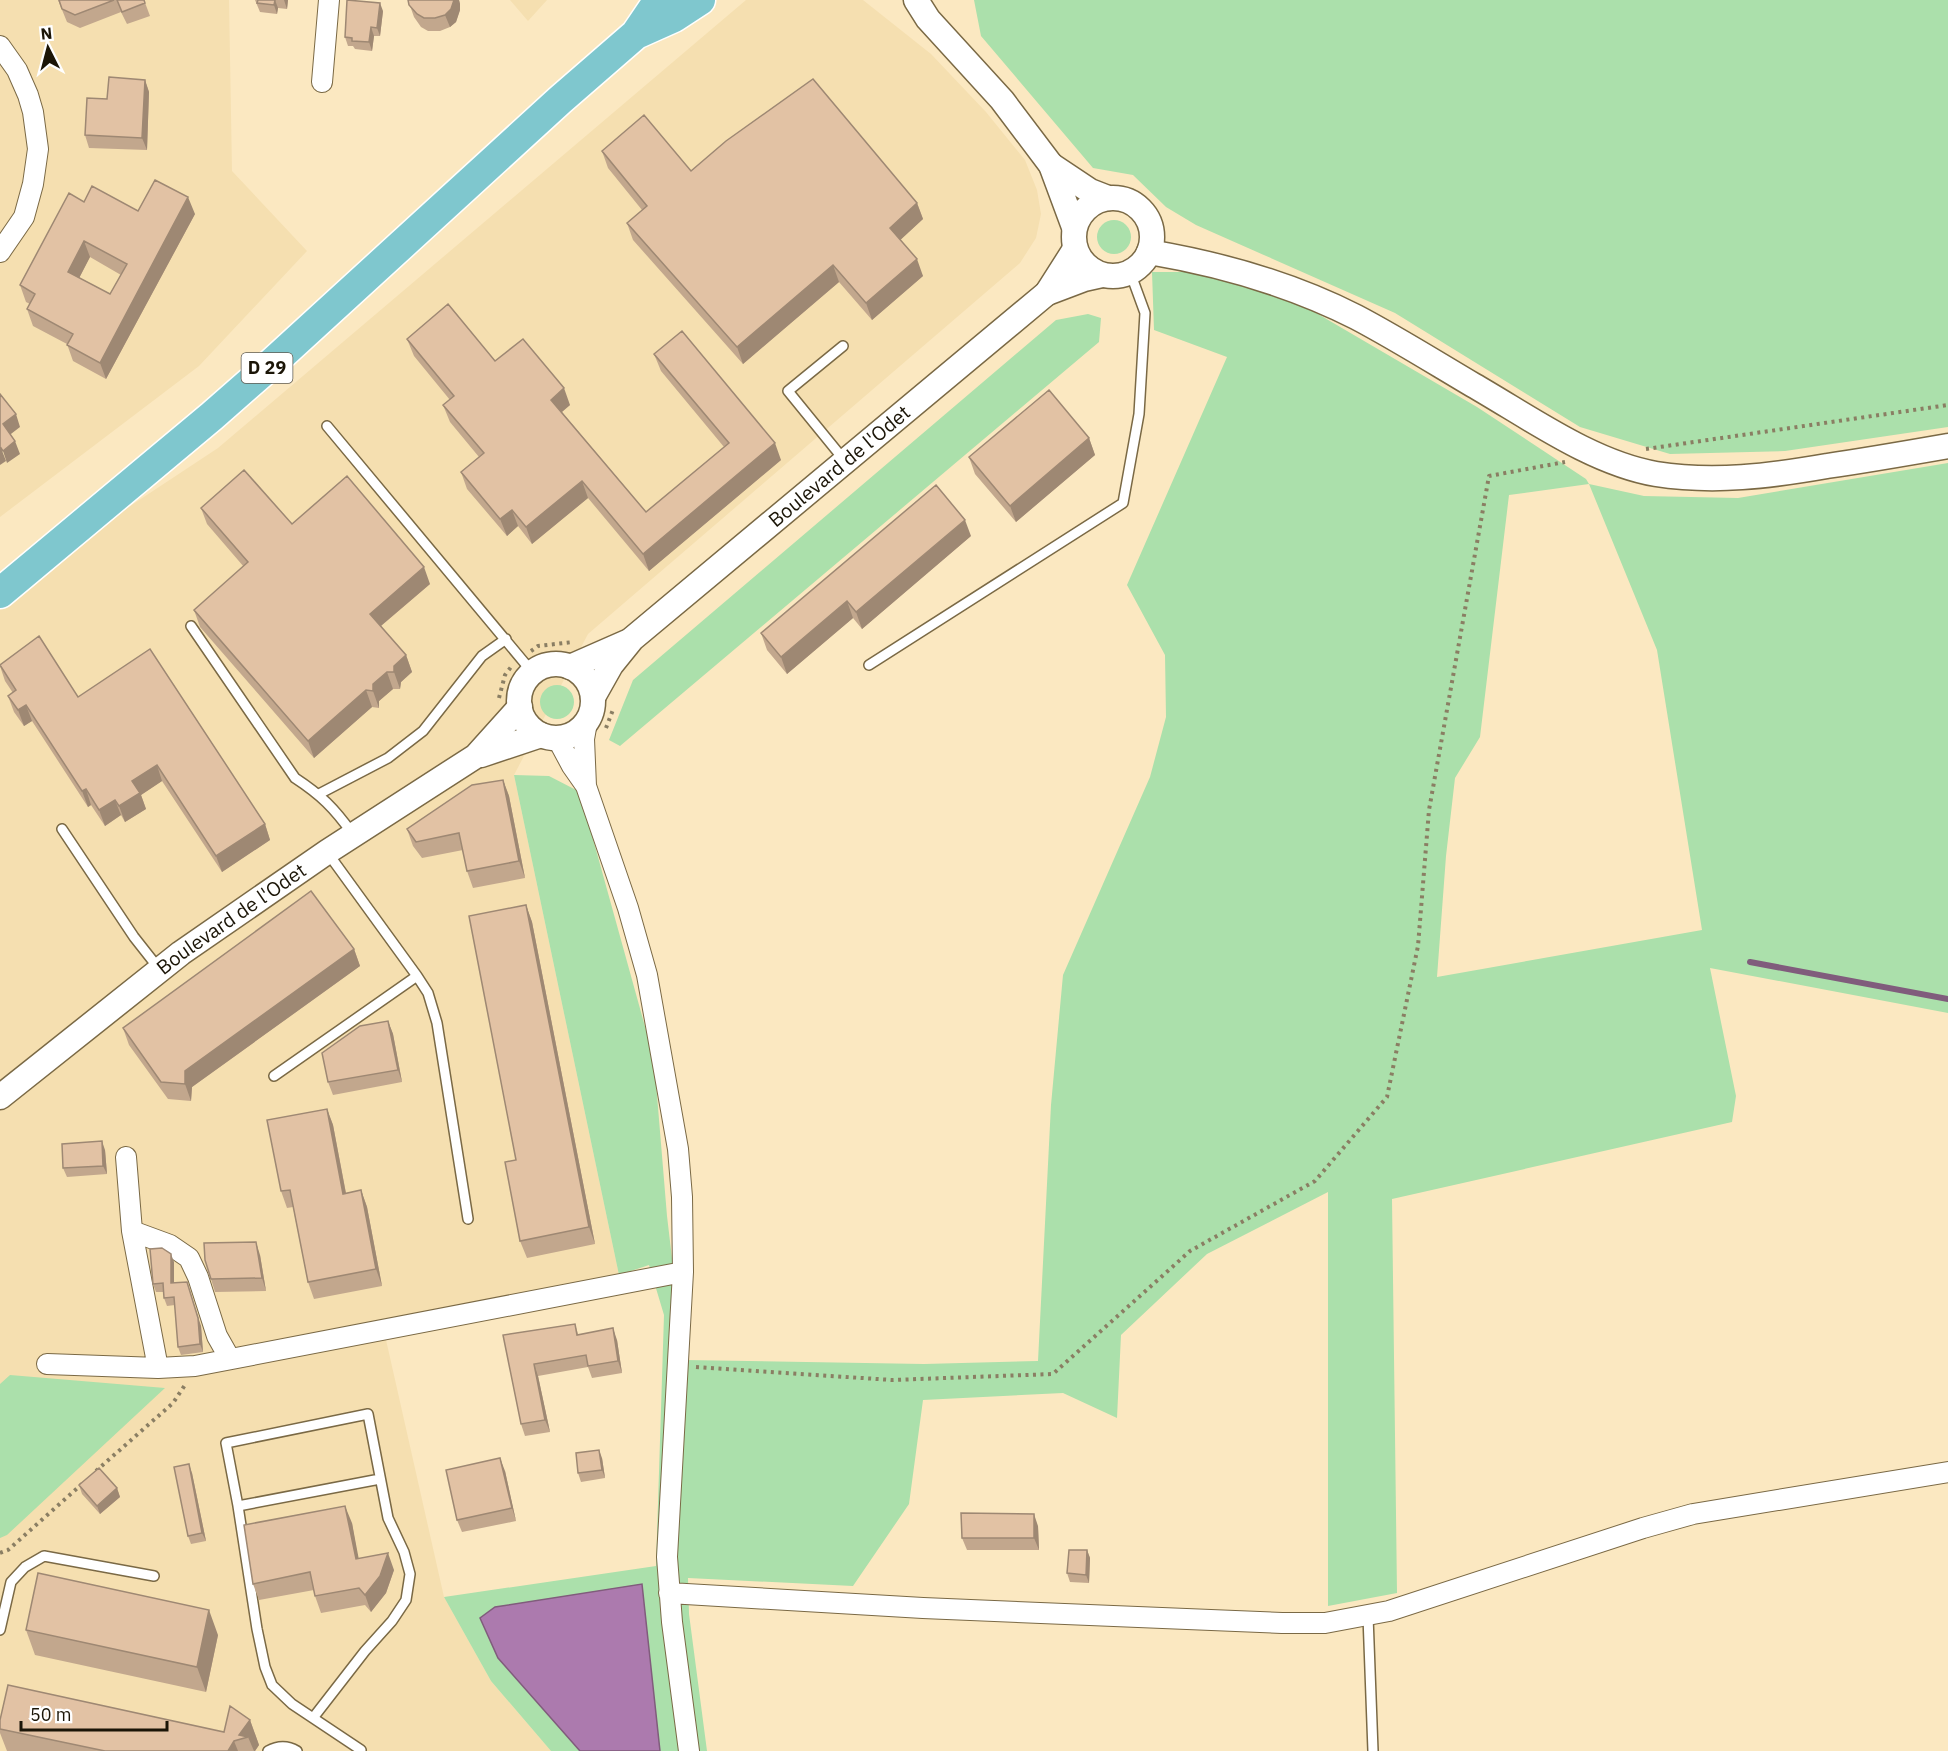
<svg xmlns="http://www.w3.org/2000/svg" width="1948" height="1751" font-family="'IBM Plex Sans',sans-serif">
<rect width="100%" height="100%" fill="#fbe8c1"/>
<path fill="#f5dfb0" d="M0 0H229L232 171 307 251 199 366 0 517Z
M510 0H547L528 21Z
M746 0H863L931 54 986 112 1025 160 1037 190 1041 214 1036 238 1020 263 588 634 514 775 619 1275 382 1322 444 1597 491 1681 551 1751H0V592L218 448Z"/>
<path fill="#abe0ab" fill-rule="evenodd" d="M974 0H1948V427L1785 451 1670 454 1580 427 1395 313 1196 225 1166 207 1133 175 1093 168 981 36Z
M1097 237a17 17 0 1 1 34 0a17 17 0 1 1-34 0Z
M1152 272H1195L1294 300 1477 407 1586 479 1589 484 1644 496 1738 498 1948 463V1013L1710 968 1736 1096 1732 1122 1392 1199 1397 1593 1328 1606V1192L1207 1254 1121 1335 1117 1418 1063 1393 923 1400 909 1504 853 1586 688 1578 689 1614 707 1751H551L491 1681 444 1597 656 1566 664 1315 649 1265 619 1275 514 775 549 776 580 792 654 1059 667 1216 684 1360 924 1364 1038 1361 1051 1105 1063 975 1150 777 1166 717 1165 655 1127 585 1227 357 1154 330ZM1589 484 1657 650 1702 930 1437 977 1446 856 1455 778 1480 737 1509 495Z
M1088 314 1101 318 1099 342 620 746 609 740 633 680 1056 320Z
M540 702a17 17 0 1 1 34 0a17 17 0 1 1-34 0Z
M10 1375 165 1388 7 1535 0 1538V1384Z"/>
<path fill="#ac7aae" stroke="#805c7c" stroke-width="1.5" d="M642 1584 660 1751H580L498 1658 480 1618 495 1607Z"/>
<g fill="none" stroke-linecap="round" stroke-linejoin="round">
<path stroke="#805c7c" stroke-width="6" d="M1750 962 1948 999"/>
<defs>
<path id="service" d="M843 346 788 391 845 461
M327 426 533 673
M191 626 295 778C321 795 334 808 352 833
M869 665 1123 503 1139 414 1145 313 1130 272
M319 794 388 758 423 731 482 656 506 639
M62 829 134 937 160 970
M417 976 428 993 437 1023 468 1219
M274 1076 417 976 327 852
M238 1506 257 1629 265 1667 272 1685 292 1704 313 1718
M1368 1616 1373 1751
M0 1630 11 1582 25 1567 44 1556 154 1576
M361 1750 313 1718 365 1651 392 1621 406 1600 410 1574 404 1552 388 1518 368 1414 226 1443 238 1506 380 1479
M268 1751C277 1746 287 1745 297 1751"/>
<path id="minor" d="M0 46 17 70 28 95 33 112 38 149 33 184 24 217 0 252
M322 82 329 0
M587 722 584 739 586 786 628 908 647 975 678 1149 682 1197 683 1272 667 1557 672 1622 689 1751
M557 738 572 766 586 786
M126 1157 132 1231 158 1368
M132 1231 170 1245 189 1258 198 1277 217 1336 230 1359
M47 1364 158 1368 195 1366 683 1272
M669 1593 923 1608 1282 1623H1325L1389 1611 1643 1528 1693 1514 1948 1472"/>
<g id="tertiary">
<path d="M916 0 928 19 1002 100 1051 165 1074 227"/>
<path d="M1051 165 1090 191 1108 198"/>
<circle cx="1113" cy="237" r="39"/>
<path d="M1149 252C1220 264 1291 284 1356 317 1396 338 1434 362 1473 385 1529 417 1592 463 1656 474 1714 483 1770 476 1827 466 1868 460 1908 453 1948 446"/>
<path d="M1047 293 1084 279 1102 275"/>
<circle cx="556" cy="701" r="37"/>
<path d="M570 667 627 642"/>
<path id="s1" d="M593 697 611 665 632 639 1047 293 1075 249"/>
<path d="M481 755 541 735"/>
<path id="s2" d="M0 1097 181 953 327 852 476 756 520 707"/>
</g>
<path id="primary" d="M636 34 674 17 700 0
M0 593 212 416 269 366 560 100 636 34 659 0"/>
</defs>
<use href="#service" stroke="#7a6945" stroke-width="12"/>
<use href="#minor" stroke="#7a6945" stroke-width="22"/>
<use href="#tertiary" stroke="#7a6945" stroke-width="27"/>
<use href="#primary" stroke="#fff" stroke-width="33"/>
<path stroke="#8a7e63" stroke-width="4" stroke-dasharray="3 4.5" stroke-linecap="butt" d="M1646 449 1948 405
M531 651 538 646 573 642
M499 698 505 675 511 667
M606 728 614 707
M696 1367 892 1380 1053 1374 1190 1251 1315 1181 1387 1097 1418 946 1429 810 1489 476 1565 462
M96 1471 173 1403 185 1385
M0 1553 8 1550 82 1484"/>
<use href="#service" stroke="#fff" stroke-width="9"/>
<use href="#minor" stroke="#fff" stroke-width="20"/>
<use href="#tertiary" stroke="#fff" stroke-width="24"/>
<use href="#primary" stroke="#7fc7ce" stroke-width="30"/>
</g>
<path fill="#c2a78d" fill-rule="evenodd" d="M58 0H144L150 16 127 24 121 12 80 28 67 22Z
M255 0H288L287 9 278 8 277 14 260 12Z
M408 0H459L460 4V10L456 22 450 27 440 31H428L421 27 414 17Z
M383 11 380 36H374L372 51 355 49 353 46H348L345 37Z
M145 80 149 92 147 150 89 148 85 135Z
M602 151 691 171 917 203 923 219 900 240 923 276 872 320 839 282 743 364 633 240 627 223 642 210 608 168Z
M84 202 138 211 195 214 106 379 73 361 67 344 33 326 27 309 30 304 26 302 20 285ZM90 257 121 275 110 294 79 278Z
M407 339 495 361 570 405 562 412 646 512 724 447 661 371 654 354 781 460 649 571 588 498 532 544 518 526 507 536 467 489 461 472 479 457 450 422 443 405 450 400 414 356Z
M1089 438 1095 455 1016 522 975 474 969 457Z
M201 508 292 524 430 584 381 626 406 655 412 672 401 682 400 689H393L379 701V708L372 707 314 758 200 627 194 610 244 567 207 524Z
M971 536 862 629 853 618 787 674 767 650 761 633Z
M0 666 78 697 265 824 270 840 222 872 162 781 141 795 146 809 125 822 121 815 105 826 91 805 88 807 32 721 24 726 14 712 8 696 13 693 5 681Z
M503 780 509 796 525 878 473 888 467 871 463 850 422 858 413 846 407 829Z
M526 905 532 922 595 1244 527 1258 520 1241 516 1160Z
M354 949 360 966 192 1087 191 1101 168 1099 129 1045 123 1028Z
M388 1021 393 1034 402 1082 333 1095 328 1082Z
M327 1109 333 1125 346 1193 361 1190 367 1207 382 1286 314 1299 308 1282 293 1207 287 1208 281 1191Z
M105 1150 107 1174 67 1177 63 1168Z
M260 1255 266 1291 215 1292 211 1279Z
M174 1262V1283L201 1326 203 1352 181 1355 178 1347 175 1305 167 1306 164 1298V1292H156L153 1284Z
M575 1324 578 1334 617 1340 622 1373 592 1378 588 1367 538 1376 550 1432 525 1436 521 1424 503 1335Z
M602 1458 605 1478 581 1482 578 1473Z
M505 1471 516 1521 462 1532 457 1520Z
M192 1473 206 1541 191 1544 188 1536Z
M79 1485 117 1488 120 1497 100 1514 82 1494Z
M352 1523 358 1559 394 1570 386 1593 371 1612 365 1605 321 1613 315 1596 314 1590 259 1600 253 1584Z
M1038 1526 1039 1550H967L962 1538Z
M1087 1550 1090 1558 1089 1583 1070 1582 1067 1573Z
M26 1630 218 1635 206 1692 35 1655Z
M0 1720 224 1732 250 1720 259 1745 255 1751H7L0 1733Z"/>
<path fill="#9e8873" d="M275 0 278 8 277 14 274 5Z
M284 0H288L287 9Z
M454 0H459L460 4V10L456 22 450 27 445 15Z
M380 3 383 11 380 36 377 28Z
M371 27 374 36 372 51 369 42Z
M145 80 149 92 147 150 142 138Z
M188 197 195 214 106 379 100 363Z
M917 203 923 219 896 244 890 228Z
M84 241 90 257 74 288 68 272Z
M917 259 923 276 872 320 866 303Z
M833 265 839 282 743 364 737 347Z
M564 388 570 405 557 416 551 400Z
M16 414 20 427 7 437 3 424Z
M1089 438 1095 455 1016 522 1010 506Z
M15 441 20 454 7 463 3 451Z
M775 443 781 460 649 571 643 554Z
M1 448 6 461 0 465V449Z
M582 481 588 498 532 544 526 527Z
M512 510 518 526 507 536 500 519Z
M965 520 971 536 862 629 856 612Z
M424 567 430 584 376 630 370 614Z
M847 601 853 618 787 674 781 657Z
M406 655 412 672 401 682 400 689 394 672V666Z
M387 672 393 689 379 701V708L373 691V684Z
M366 690 372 707 314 758 308 741Z
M26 705 32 721 24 726 18 710Z
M157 765 162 781 141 795 146 809 125 822 119 806 132 781Z
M503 780 509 796 525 878 519 861Z
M86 789 91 805 88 807 82 791Z
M115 800 121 815 105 826 99 810Z
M265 824 270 840 222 872 216 856Z
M526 905 532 922 595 1244 589 1227Z
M354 949 360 966 192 1087 191 1101 185 1084V1071Z
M388 1021 393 1034 402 1082 398 1070Z
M327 1109 333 1125 349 1210 343 1194Z
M102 1141 105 1150 107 1174 103 1166Z
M361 1190 367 1207 382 1286 376 1269Z
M256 1242 260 1255 266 1291 262 1278Z
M171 1254 174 1262V1291L171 1283Z
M187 1282 201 1326 203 1352 200 1344Z
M613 1328 617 1340 622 1373 618 1361Z
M534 1364 538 1376 550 1432 545 1420Z
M599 1450 602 1458 605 1478 602 1470Z
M500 1458 505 1471 516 1521 512 1508Z
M189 1464 192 1473 206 1541 202 1533Z
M117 1488 120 1497 100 1514 97 1506Z
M345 1506 352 1523 362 1576 356 1559Z
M1034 1514 1038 1526 1039 1550 1034 1538Z
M1087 1550 1090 1558 1089 1583 1086 1575Z
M388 1553 394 1570 386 1593 371 1612 365 1595Z
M209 1610 218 1635 206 1692 197 1667Z
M250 1720 259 1745 255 1751H254L248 1737 239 1735Z
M234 1741 238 1751H228Z"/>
<path fill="#e2c2a4" stroke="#9e8873" stroke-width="1.5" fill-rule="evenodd" d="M59 0H114L75 15 62 9Z
M117 0H144L145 3 122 12Z
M258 0H275L274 5 257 3Z
M347 0 380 3 377 28 371 27 369 42 352 41V38L345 37Z
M408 0H454L451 9 445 15 435 18H424L417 14 409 5Z
M109 77 145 80 142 138 85 135 87 98 107 99Z
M813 79 917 203 890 228 917 259 866 303 833 265 737 347 627 223 647 206 602 151 644 115 691 171 726 141Z
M155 180 188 197 100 363 67 345 73 334 27 309 35 294 20 285 69 193 84 202 92 186 138 211ZM84 241 127 264 110 294 68 272Z
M448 304 495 361 523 339 564 388 551 400 646 512 729 443 654 354 682 331 775 443 643 554 582 481 526 527 512 510 500 519 461 472 484 453 443 405 454 396 407 339Z
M1049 390 1089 438 1010 506 969 457Z
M0 394 16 414 3 424 15 441 3 451 1 448 0 449Z
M244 470 292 524 347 476 424 567 370 614 406 655 394 666V672H387L373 684V691L366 690 308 741 194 610 248 562 201 508Z
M936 485 965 520 856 612 847 601 781 657 761 633Z
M39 636 78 697 150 649 265 824 216 856 157 765 132 781 140 793 119 806 115 800 99 810 86 789 82 791 26 705 18 710 8 696 16 690 0 665Z
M503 780 519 861 467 871 459 833 416 842 407 829 472 785Z
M311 891 354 949 185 1071V1084L161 1082 123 1028Z
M526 905 589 1227 520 1241 505 1162 516 1160 469 916Z
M388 1021 398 1070 328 1082 322 1053 360 1026Z
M327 1109 343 1194 361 1190 376 1269 308 1282 290 1190 281 1191 267 1120Z
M102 1141 103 1166 63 1168 62 1144Z
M256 1242 262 1278 211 1279 205 1260 204 1243Z
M162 1248 171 1254V1283L187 1282 198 1318 200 1344 178 1347 174 1297 164 1298 163 1283 153 1284 150 1249Z
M575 1324 577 1335 613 1328 618 1361 588 1366 586 1355 534 1364 545 1420 521 1424 503 1335Z
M599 1450 602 1470 578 1473 576 1453Z
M500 1458 512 1508 457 1520 446 1470Z
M189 1464 202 1533 188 1536 174 1467Z
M99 1468 117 1488 97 1506 79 1485Z
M345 1506 356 1559 388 1553 380 1576 365 1595 359 1588 315 1596 310 1572 253 1584 244 1525Z
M961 1513 1034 1514V1538H962Z
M1069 1550H1087L1086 1575 1067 1573Z
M38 1573 209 1610 197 1667 26 1630Z
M8 1685 224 1732 230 1706 250 1720 239 1735 248 1737 234 1741 228 1751H105L0 1729V1720Z"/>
<g text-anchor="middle" stroke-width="4.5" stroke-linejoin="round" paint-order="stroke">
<rect fill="#fff" stroke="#5f5b51" stroke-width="1.5" x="241.5" y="353" width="51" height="30" rx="4.5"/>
<g font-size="18" font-weight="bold" fill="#1b1507">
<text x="267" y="374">D 29</text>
</g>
<g font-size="20" fill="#1b1507" stroke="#fff">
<text dy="7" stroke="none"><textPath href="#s1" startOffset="340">Boulevard de l'Odet</textPath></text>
<text dy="7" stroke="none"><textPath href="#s2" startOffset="292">Boulevard de l'Odet</textPath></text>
</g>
</g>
<g transform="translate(48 48) rotate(354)" stroke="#ffffff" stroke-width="4.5" paint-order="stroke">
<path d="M0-4.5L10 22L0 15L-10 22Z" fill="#1b1507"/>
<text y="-9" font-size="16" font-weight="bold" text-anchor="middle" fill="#1b1507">N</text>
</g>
<path d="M21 1721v9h146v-9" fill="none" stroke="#1b1507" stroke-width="3"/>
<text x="30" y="1721" font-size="18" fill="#1b1507" stroke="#ffffff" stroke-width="4.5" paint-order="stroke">50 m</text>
</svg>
